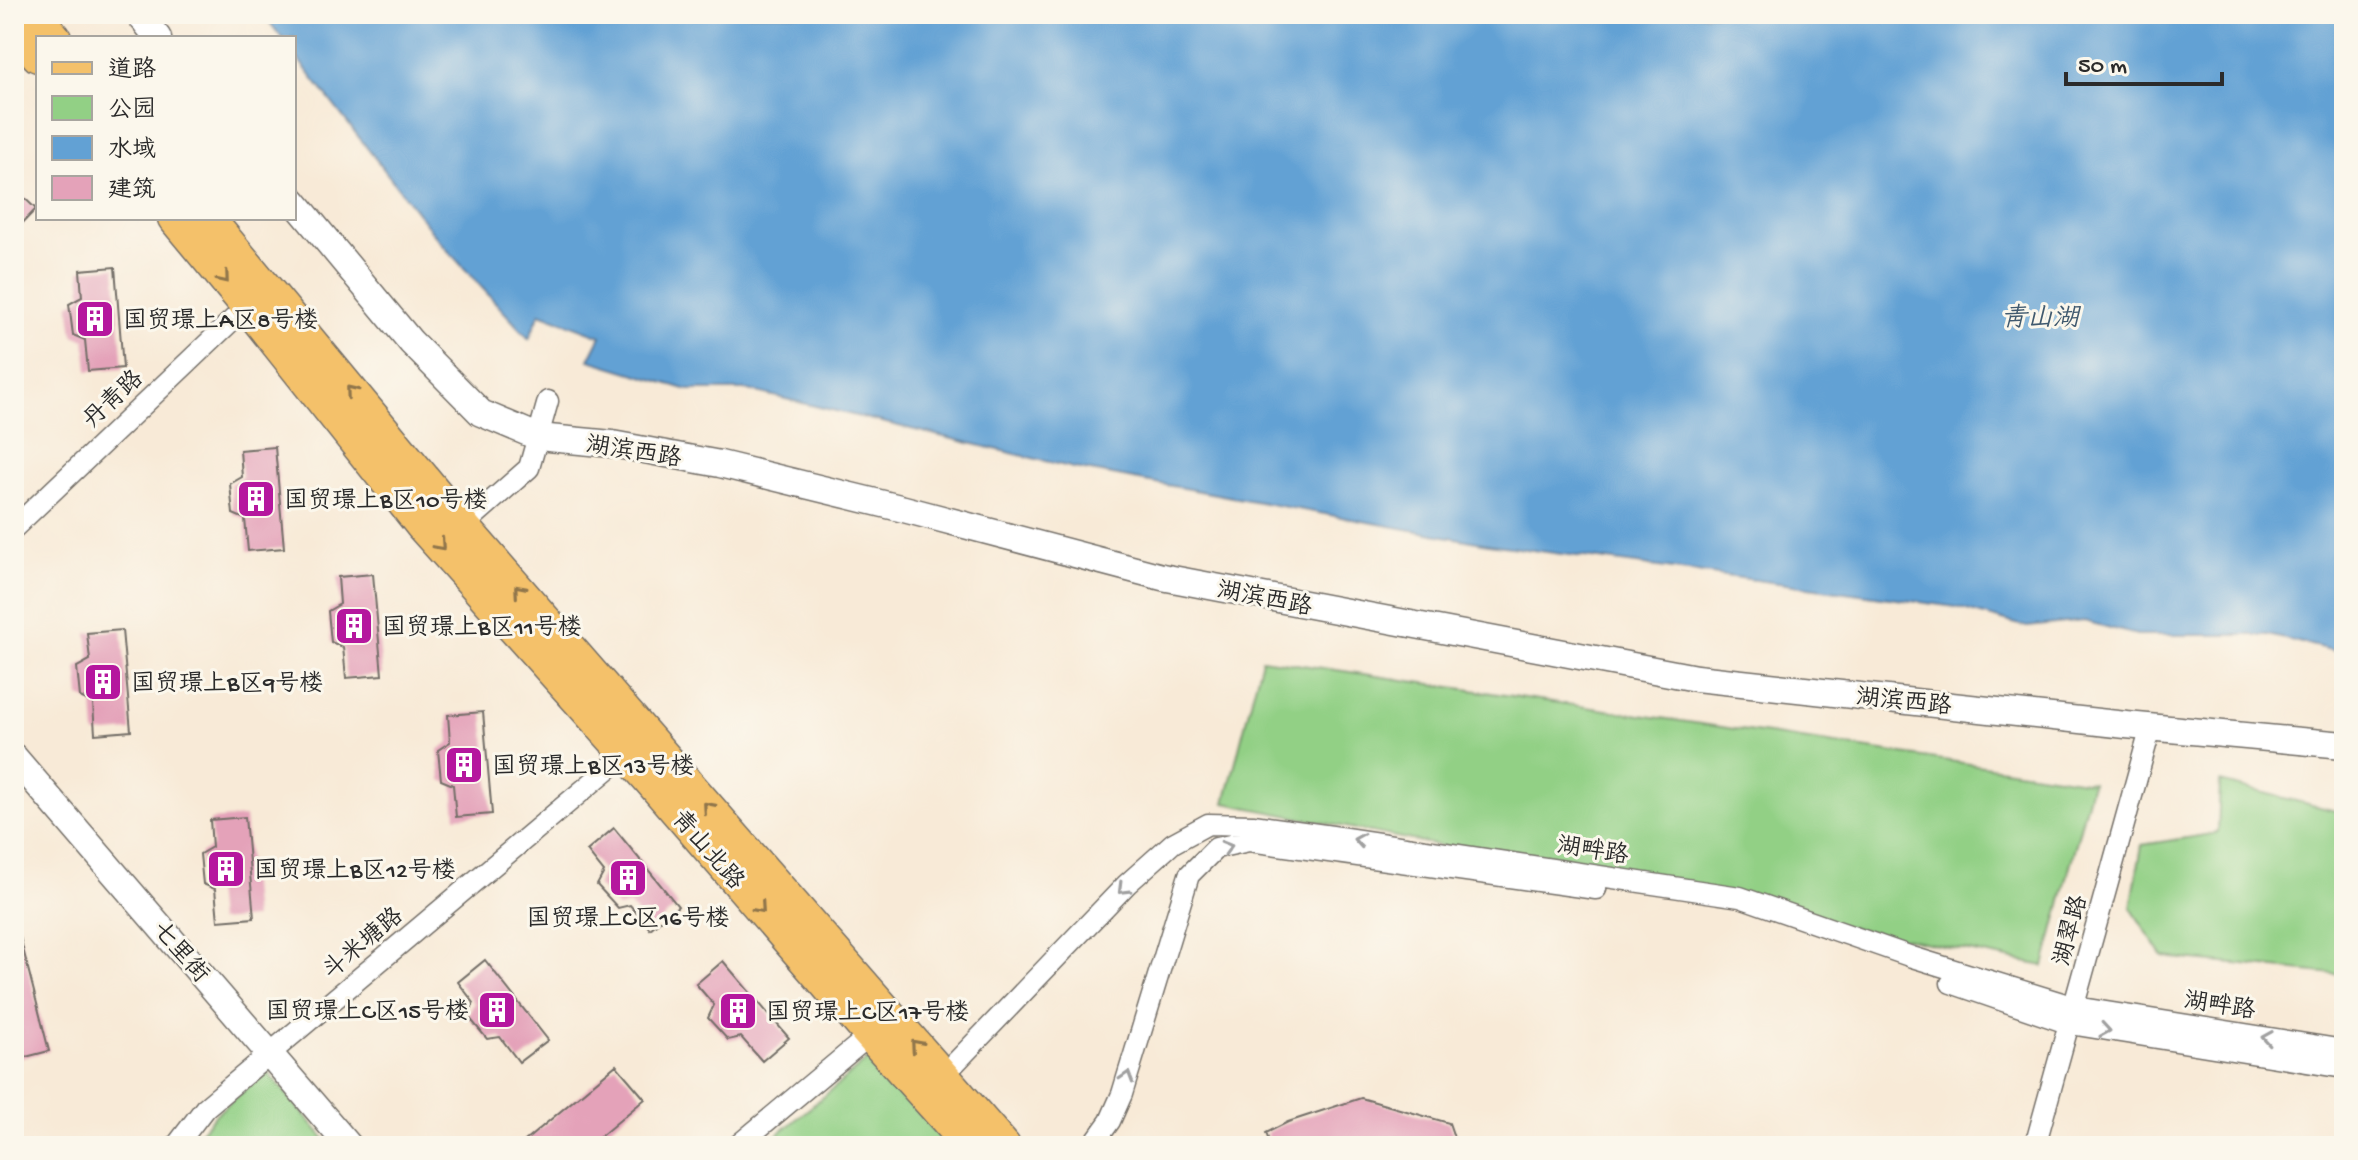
<svg xmlns="http://www.w3.org/2000/svg" width="2358" height="1160" font-family="'Gochi Hand','LXGW WenKai TC',sans-serif">
<rect width="100%" height="100%" fill="#fbf7ec"/>
<filter id="ink" filterUnits="userSpaceOnUse"><feTurbulence type="fractalNoise" baseFrequency=".0125" numOctaves="2"/><feDisplacementMap in="SourceGraphic" scale="16" xChannelSelector="R" yChannelSelector="G"/><feConvolveMatrix kernelMatrix="1 2 1 2 8 2 1 2 1" color-interpolation-filters="sRGB"/></filter>
<filter id="wash" filterUnits="userSpaceOnUse"><feTurbulence type="fractalNoise" baseFrequency=".006" numOctaves="4" result="noise"/><feDisplacementMap in="SourceGraphic" scale="32" xChannelSelector="R" yChannelSelector="G"/><feGaussianBlur stdDeviation="1.8" result="paint"/><feColorMatrix in="noise" values="0 0 0 0 0 0 0 0 0 0 0 0 0 0 0 0 0 1.4 0 .05"/><feComposite in="paint" operator="in"/></filter>
<g filter="url(#wash)">
<rect width="100%" height="100%" fill="#f8ead7"/>
<path fill="#92d085" stroke="#5e7e58" stroke-width="2" d="M1262 659 2092 782 2044 966 1225 803Z
M2220 782 2344 813V975L2163 957 2131 908 2142 845 2218 833Z
M871 1057 948 1146H764Z
M267 1071 331 1146H188L215 1115Z"/>
<path fill="#62a1d4" stroke="#466680" stroke-width="2" d="M263 14H2344V653L2268 635H2137L2084 621 2027 627 1956 607 1488 544 1074 468 748 390H688L589 360 601 336 540 313 529 339 442 244 294 54V38H282Z"/>
<g id="blocks">
<path fill="#e4a2b9" d="M14 188 36 209 14 232Z
M115 267 123 368 88 371 85 340 73 335 69 304 82 297 80 270Z
M275 447 284 548 248 551 245 519 233 514 230 484 242 477 240 450Z
M373 574 382 675 346 678 343 647 331 642 328 611 340 604 338 577Z
M122 630 131 731 95 734 93 703 80 697 77 667 90 660 87 633Z
M483 712 492 814 456 817 453 785 441 780 438 750 450 742 448 715Z
M245 817 254 918 218 921 215 889 203 884 200 854 212 847 210 820Z
M614 828 678 906 650 929 630 905 618 908 597 885 604 872 587 851Z
M20 937 49 1051 14 1060V938Z
M485 960 548 1040 519 1062 500 1037 487 1039 468 1016 474 1003 458 982Z
M723 961 789 1038 762 1061 741 1037 728 1040 708 1018 714 1005 696 984Z
M616 1065 645 1099 589 1146H519Z
M1361 1098 1449 1123 1457 1146H1271L1266 1133 1288 1122Z"/>
</g>
</g>
<g filter="url(#ink)">
<use href="#blocks" fill-opacity="0" stroke="#736e67" stroke-width="2"/>
<g fill="none" stroke-linecap="round" stroke-linejoin="round">
<defs>
<path id="minor" d="M463 526 529 468 548 401
M14 528 247 306
M1951 983 2070 1024 2344 1068
M936 1083 1127 884 1173 843 1208 824 1253 825 1332 836 1740 897 1912 957 2075 1007 2344 1050
M176 1146 205 1108 626 754
M737 1146 870 1035
M1092 1146 1110 1121 1122 1094 1189 875 1216 848 1249 841 1596 889
M2035 1146 2151 727"/>
<path id="tertiary" d="M139 14 158 38
M294 201 411 342 481 413 538 437 612 444 720 464 904 509 1162 577 1696 678 2126 725 2344 745
M14 757 349 1146"/>
<path id="primary" d="M35 14 55 38
M14 28 38 56
M174 218 247 306 422 526 647 777 870 1035 970 1146
M208 218 463 526 1004 1146"/>
</defs>
<use href="#minor" stroke="#736e67" stroke-width="23"/>
<use href="#tertiary" stroke="#736e67" stroke-width="29"/>
<use href="#primary" stroke="#736e67" stroke-width="35"/>
<use href="#minor" stroke="#fff" stroke-width="20"/>
<use href="#tertiary" stroke="#fff" stroke-width="26"/>
<use href="#primary" stroke="#f4c16b" stroke-width="32"/>
</g>
<defs><path id="oneway-chevron" d="M-2-3.5L2.5 0L-2 3.5" fill="none" stroke-width="1.6" stroke-linecap="round" stroke-linejoin="round" transform="scale(2)"/></defs>
<g stroke="#90764b">
<use href="#oneway-chevron" transform="translate(224 278) rotate(50)"/>
<use href="#oneway-chevron" transform="translate(351 391) rotate(-130)"/>
<use href="#oneway-chevron" transform="translate(440 545) rotate(48)"/>
<use href="#oneway-chevron" transform="translate(519 590) rotate(-131)"/>
<use href="#oneway-chevron" transform="translate(708 807) rotate(-131)"/>
<use href="#oneway-chevron" transform="translate(760 908) rotate(49)"/>
<use href="#oneway-chevron" transform="translate(916 1045) rotate(-131)"/>
</g>
<g stroke="#a0a0a0">
<use href="#oneway-chevron" transform="translate(1359 840) rotate(-171)"/>
<use href="#oneway-chevron" transform="translate(1227 847) rotate(-16)"/>
<use href="#oneway-chevron" transform="translate(1123 889) rotate(135)"/>
<use href="#oneway-chevron" transform="translate(2105 1030) rotate(9)"/>
<use href="#oneway-chevron" transform="translate(2267 1038) rotate(-171)"/>
<use href="#oneway-chevron" transform="translate(1127 1077) rotate(-73)"/>
</g>
</g>
<defs>
<symbol id="building-square" viewBox="-11 -11 22 22"><rect x="-9" y="-9" width="18" height="18" rx="4" fill="#b5179e" stroke="#fbf7ec"/><path d="M-4-6H4V6H1V3H-1V6H-4ZM-2.5-4.3h1.7v1.8h-1.7ZM.8-4.3h1.7v1.8H.8ZM-2.5-1h1.7V.8h-1.7ZM.8-1h1.7V.8H.8Z" fill="#fff"/></symbol>
</defs>
<g fill-rule="evenodd">
<use href="#building-square" x="73" y="297" width="44" height="44"/>
<use href="#building-square" x="234" y="477" width="44" height="44"/>
<use href="#building-square" x="332" y="604" width="44" height="44"/>
<use href="#building-square" x="81" y="660" width="44" height="44"/>
<use href="#building-square" x="442" y="743" width="44" height="44"/>
<use href="#building-square" x="204" y="847" width="44" height="44"/>
<use href="#building-square" x="606" y="856" width="44" height="44"/>
<use href="#building-square" x="475" y="988" width="44" height="44"/>
<use href="#building-square" x="716" y="989" width="44" height="44"/>
</g>
<g text-anchor="middle" stroke-width="6" stroke-linejoin="round" paint-order="stroke">
<g font-size="24" fill="#2b2b2b" stroke="#fbf7ec" text-anchor="start">
<text x="123" y="327">国贸璟上A区8号楼</text>
<text x="284" y="507">国贸璟上B区10号楼</text>
<text x="382" y="634">国贸璟上B区11号楼</text>
<text x="131" y="690">国贸璟上B区9号楼</text>
<text x="492" y="773">国贸璟上B区13号楼</text>
<text x="254" y="877">国贸璟上B区12号楼</text>
<text x="628" y="925" text-anchor="middle">国贸璟上C区16号楼</text>
<text x="469" y="1018" text-anchor="end">国贸璟上C区15号楼</text>
<text x="766" y="1019">国贸璟上C区17号楼</text>
</g>
<g font-size="24" fill="#2b2b2b" stroke="#fbf7ec">
<text transform="translate(112 398) rotate(-43)" y="8">丹青路</text>
<text transform="translate(634 450) rotate(9)" y="8">湖滨西路</text>
<text transform="translate(1265 597) rotate(11)" y="8">湖滨西路</text>
<text transform="translate(1904 700) rotate(6)" y="8">湖滨西路</text>
<text transform="translate(709 849) rotate(49)" y="8">青山北路</text>
<text transform="translate(1593 849) rotate(9)" y="8">湖畔路</text>
<text transform="translate(2069 930) rotate(-75)" y="8">湖翠路</text>
<text transform="translate(362 942) rotate(-40)" y="8">斗米塘路</text>
<text transform="translate(182 951) rotate(49)" y="8">七里街</text>
<text transform="translate(2220 1004) rotate(9)" y="8">湖畔路</text>
</g>
<g font-size="26" font-style="italic" fill="#415a6f" stroke="#fbf7ec">
<text x="2040" y="325">青山湖</text>
</g>
</g>
<rect width="2358" height="1160" fill="none" stroke="#fbf7ec" stroke-width="48"/>
<rect x="36" y="36" width="260" height="184" fill="#fbf7ec" stroke="#a8a59f" stroke-width="2"/>
<rect x="52" y="62" width="40" height="12" fill="#f4c16b" stroke="#a8a59f" stroke-width="2"/>
<text x="108" y="76" font-size="24" fill="#2b2b2b">道路</text>
<rect x="52" y="96" width="40" height="24" fill="#92d085" stroke="#a8a59f" stroke-width="2"/>
<text x="108" y="116" font-size="24" fill="#2b2b2b">公园</text>
<rect x="52" y="136" width="40" height="24" fill="#62a1d4" stroke="#a8a59f" stroke-width="2"/>
<text x="108" y="156" font-size="24" fill="#2b2b2b">水域</text>
<rect x="52" y="176" width="40" height="24" fill="#e4a2b9" stroke="#a8a59f" stroke-width="2"/>
<text x="108" y="196" font-size="24" fill="#2b2b2b">建筑</text>
<path d="M2066 72v12h156v-12" fill="none" stroke="#2b2b2b" stroke-width="4"/>
<text x="2078" y="72" font-size="24" fill="#2b2b2b" stroke="#fbf7ec" stroke-width="6" paint-order="stroke">50 m</text>
</svg>
